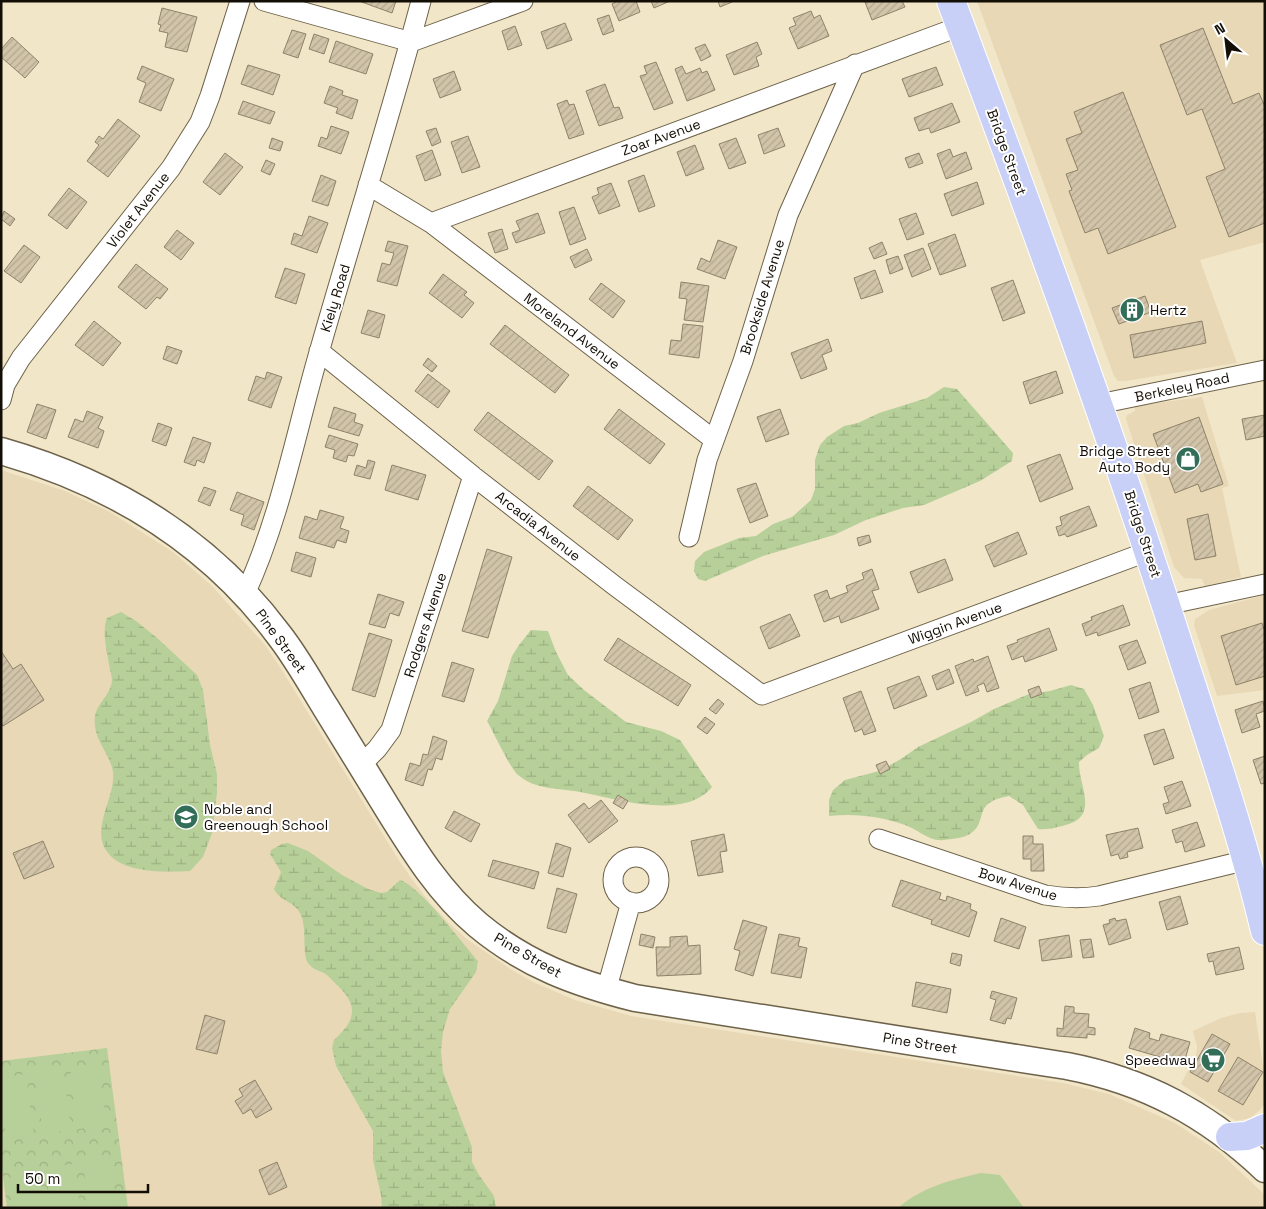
<svg xmlns="http://www.w3.org/2000/svg" width="1266" height="1209" font-family="'Space Grotesk',sans-serif">
<defs>
<pattern id="wetland-marsh" width="20" height="14" patternUnits="userSpaceOnUse" patternTransform="scale(1.25)"><rect width="20" height="14" fill="#b7d099"/><path d="M1 5h8M5 5V1M11 12h8M15 12V8" fill="none" stroke="#9cb182"/></pattern>
<pattern id="park-crowns" width="20" height="18" patternUnits="userSpaceOnUse" patternTransform="scale(1.25)"><rect width="20" height="18" fill="#b7d099"/><path d="M2 6a3 3 0 1 1 6 0M12 15a3 3 0 1 1 6 0" fill="none" stroke="#9cb182"/></pattern>
<pattern id="building-hatch" width="6" height="6" patternUnits="userSpaceOnUse" patternTransform="scale(1.25)"><rect width="6" height="6" fill="#d1c4a9"/><path d="M-1 1l2-2M0 6l6-6M5 7l2-2" fill="none" stroke="#b3a790"/></pattern>
</defs>
<rect width="100%" height="100%" fill="#f2e6c9"/>
<path fill="#e8d8b5" d="M977 1H1265V242L1200 260 1237 363 1125 381H1118L1114 376Z
M1202 397 1229 486 1222 488 1241 577 1205 586 1202 579 1184 578 1174 567 1126 419 1127 415 1135 411V406Z
M1 470 65 491 110 512 173 552 212 586 265 645 280 667 398 859 414 882 431 904 450 924 468 940 512 970 533 982 575 1000 631 1016 1063 1083 1109 1094 1175 1123 1219 1152 1265 1195V1208H1Z
M1265 595V690L1217 696 1194 625 1195 619 1209 610Z
M1255 1012 1265 1080V1103L1260 1110 1250 1118 1236 1121 1181 1084 1196 1055 1197 1046 1193 1031 1221 1018 1240 1013Z"/>
<path fill="url(#wetland-marsh)" d="M944 387 957 389 1013 453 1012 461 980 481 924 505 903 508 866 520 834 535 763 556 705 581 698 579 694 571 695 561 704 552 739 538 756 536 773 524 792 517 811 500 815 489V460L820 445 827 437 844 426 858 423 879 413 927 398Z
M121 612 136 621 156 637 197 675 203 690 210 745 217 774V793L212 833 203 857 190 871C166 872 124 874 108 853 89 829 116 798 113 772 111 757 96 741 95 726 92 704 109 700 112 681 112 678 111 673 110 670 108 654 101 633 107 618Z
M531 630 548 631 556 652 568 675 584 690 626 722 661 731 680 740 712 787C684 821 617 799 580 792 559 788 535 790 518 775 510 768 494 733 487 721L498 701 512 656 519 645Z
M1071 685 1084 689 1093 705 1104 736 1099 748 1087 755 1079 762C1078 784 1099 814 1069 824 1058 827 1050 830 1038 829L1023 805 1009 796C970 803 990 821 970 834 964 838 951 839 944 840 929 842 919 830 905 825 881 816 854 813 829 816V800L833 790 845 780 879 771 901 759 918 747 971 722 994 709 1029 694 1050 691Z
M288 843 308 851 342 875 368 889 381 893 387 892 400 880C420 886 462 943 478 961L476 972 450 1009 443 1032 441 1051 443 1072 472 1147V1162L479 1175 494 1196 496 1208H382L381 1195 373 1160V1131L336 1066 332 1048 334 1040C354 1022 360 1007 338 986 334 982 329 976 324 973 318 970 313 970 308 963 302 955 307 929 301 915 294 900 280 902 274 889L281 872 270 854 271 850 282 844Z"/>
<path fill="url(#park-crowns)" d="M107 1048 128 1208H7L1 1161V1061Z"/>
<path fill="#b7d099" d="M98 1064 107 1125 78 1129 70 1067Z
M63 1069 71 1130 43 1134 35 1073Z
M26 1074 34 1136 6 1139 1 1103V1077Z
M111 1159 117 1208H89L83 1163Z
M74 1164 80 1208H51L46 1167Z
M39 1169 44 1208H15L10 1172Z
M981 1173 1000 1175 1024 1208H898C922 1187 951 1180 981 1173Z"/>
<path fill="url(#building-hatch)" stroke="#8e8269" d="M359 1H396L392 13Z
M618 1H636L640 12 619 21 612 4Z
M651 1H670L654 8Z
M718 1H731L732 2 720 7Z
M867 1H902L905 7 872 20 865 2Z
M162 8 197 17 187 52 165 47 168 33 159 31 161 25 158 24Z
M811 11 814 18 820 15 829 36 798 49 789 28 796 25 793 18Z
M609 15 614 31 603 35 597 19Z
M565 23 572 40 547 49 541 32Z
M515 26 522 45 508 50 502 31Z
M1203 28 1233 104 1259 93 1265 107V223L1229 237 1206 177 1225 169 1202 109 1187 115 1160 45Z
M292 30 306 34 298 58 283 53Z
M314 34 329 39 324 54 309 49Z
M12 37 39 62 25 78 1 57V49Z
M336 41 373 54 366 74 329 62Z
M757 42 762 54 756 57 759 66 734 75 726 55Z
M705 44 711 56 701 61 695 48Z
M656 62 673 103 654 110 640 76 647 74 644 66Z
M248 65 280 75 273 95 241 84Z
M142 66 174 79 161 111 139 102 146 83 137 79Z
M682 66 686 74 700 68 702 73 707 71 715 90 687 101 675 69Z
M936 67 943 85 909 97 902 79Z
M454 71 461 90 440 98 433 79Z
M605 84 614 108 619 107 623 118 599 126 586 91Z
M330 86 343 91 342 95 358 100 352 119 336 113 338 108 324 103Z
M1123 92 1176 227 1108 254 1098 228 1085 233 1069 191 1072 190 1066 174 1078 170 1066 139 1082 133 1074 112Z
M567 100 569 105 574 104 584 134 569 139 557 104Z
M243 101 275 112 270 124 238 114Z
M952 103 960 122 931 133 929 128 919 131 914 118Z
M118 119 140 136 108 177 87 161 99 145 95 142 99 136 103 139Z
M331 126 349 132 341 154 318 146 321 137 327 139Z
M436 128 441 142 432 146 426 131Z
M778 128 785 146 764 154 758 135Z
M468 136 480 167 462 173 451 142Z
M272 138 283 142 280 151 269 148Z
M736 138 746 163 729 169 719 144Z
M695 145 704 169 686 176 677 152Z
M950 149 953 157 966 152 972 169 946 179 937 154Z
M432 150 441 175 425 181 416 156Z
M225 153 243 167 220 195 203 182Z
M919 153 923 163 909 168 905 158Z
M266 160 275 164 270 175 261 171Z
M321 175 336 181 328 206 312 201Z
M644 175 655 206 639 212 628 181Z
M977 182 984 204 952 216 944 194Z
M611 183 620 206 599 214 592 197 599 194 597 188Z
M69 188 87 202 67 229 48 215Z
M574 207 586 239 570 245 559 212Z
M4 211 15 219 10 226 1 219Z
M538 213 545 233 516 243 512 233 520 230 516 221Z
M916 213 924 234 907 240 899 219Z
M309 216 328 223 317 253 291 244 294 233 302 236Z
M502 229 508 249 495 253 488 233Z
M177 230 194 243 181 260 164 247Z
M955 234 966 266 940 275 928 244Z
M718 240 737 247 725 279 697 269 701 258 710 262Z
M388 241 408 246 397 286 377 281 382 263 390 265 394 253 385 251Z
M882 242 887 254 874 259 869 248Z
M24 245 40 257 21 283 4 271Z
M923 248 931 269 912 277 904 255Z
M587 249 592 260 575 268 570 257Z
M898 256 903 269 890 274 886 260Z
M136 264 168 289 160 299 157 297 146 309 118 287Z
M285 268 305 274 296 304 275 297Z
M875 270 883 292 861 299 854 278Z
M443 274 467 292 464 295 474 303 462 318 429 293Z
M1013 280 1025 313 1003 321 991 288Z
M681 282 709 286 703 322 684 320 687 299 679 298Z
M601 283 625 301 613 318 589 299Z
M1145 296 1151 312 1119 324 1112 308Z
M368 310 385 315 379 338 361 333Z
M94 321 121 343 103 366 75 345Z
M1202 321 1206 343 1134 358 1130 335Z
M683 324 703 326 699 358 669 354 671 340 681 341Z
M505 325 569 375 555 393 490 344Z
M828 339 832 351 822 355 827 369 801 379 791 353Z
M167 346 182 351 177 364 163 359Z
M428 358 437 366 432 372 423 365Z
M1056 371 1063 393 1030 404 1023 382Z
M267 372 282 377 271 408 248 400 256 376 265 379Z
M428 374 450 391 438 408 415 391Z
M37 404 56 410 46 439 27 432Z
M334 407 356 414 354 422 363 425 359 436 328 427Z
M619 409 665 444 650 464 604 429Z
M780 409 789 434 766 442 757 417Z
M87 411 103 417 98 428 104 431 98 448 68 437 75 419 83 422Z
M488 412 553 461 539 480 474 430Z
M1265 415V436L1246 440 1242 419Z
M1199 417 1223 484 1201 492 1198 484 1175 493 1153 434Z
M158 423 172 428 166 446 152 441Z
M329 435 358 444 354 456 348 455 346 462 333 458 335 450 325 447Z
M193 437 211 443 204 463 197 460 195 466 184 462Z
M1060 454 1073 489 1040 502 1027 466Z
M368 460 375 462 370 479 354 475 357 465 366 468Z
M392 465 426 475 418 500 385 490Z
M756 483 768 516 750 523 737 489Z
M588 486 633 520 618 540 573 506Z
M204 487 216 491 210 506 198 501Z
M237 492 264 502 254 530 241 525 244 515 230 510Z
M1089 506 1097 526 1067 537 1065 534 1059 536 1056 527 1062 525 1060 517Z
M320 510 344 517 340 528 349 531 346 543 337 540 334 548 299 538 305 516 317 520Z
M1208 514 1216 556 1195 560 1187 519Z
M1018 532 1027 554 994 567 985 546Z
M869 535 871 542 859 546 857 538Z
M487 549 512 557 488 638 462 631Z
M296 552 316 558 311 577 291 571Z
M945 559 953 580 918 593 910 572Z
M872 569 879 589 872 591 879 609 841 623 839 616 824 622 814 595 827 590 830 599 848 592 846 586 864 579 862 573Z
M378 594 404 602 399 616 390 613 385 628 369 624Z
M1123 605 1130 625 1098 636 1097 632 1086 636 1082 624 1092 620 1091 617Z
M790 614 800 636 769 649 760 627Z
M1262 623 1265 632V676L1236 685 1221 636Z
M1049 628 1057 650 1025 662 1023 656 1012 660 1007 646 1018 642 1017 640Z
M369 633 392 640 375 697 352 690Z
M618 638 691 685 678 706 604 660Z
M1137 640 1146 663 1128 670 1119 646Z
M1 651 13 669 21 664 44 700 3 726 1 724Z
M988 656 999 688 987 692 984 683 977 686 979 691 966 696 955 666 973 659 974 662Z
M452 662 474 669 464 702 442 696Z
M949 669 954 683 937 690 932 676Z
M919 676 927 696 894 709 887 688Z
M1150 682 1159 712 1139 719 1129 689Z
M1039 686 1042 694 1031 698 1028 690Z
M861 691 876 731 864 735 862 729 855 732 843 698Z
M718 699 724 704 716 714 709 709Z
M1263 701 1265 711 1256 714 1260 727 1242 733 1235 710Z
M705 717 715 724 707 734 697 727Z
M1164 729 1174 758 1154 765 1144 735Z
M433 736 447 741 442 760 436 758 432 770 428 769 423 786 405 780 410 763 420 766 423 754 428 755Z
M1265 756V783L1261 784 1253 760Z
M886 761 890 769 880 774 876 765Z
M1182 781 1191 806 1166 814 1163 804 1169 802 1164 787Z
M618 795 628 801 623 809 613 803Z
M601 800 618 821 589 843 568 815 584 803 589 809Z
M454 811 480 824 471 842 445 828Z
M1197 822 1205 846 1185 852 1182 841 1176 843 1172 830Z
M1138 828 1143 848 1127 852 1128 857 1120 859 1118 854 1111 856 1106 835Z
M724 834 727 851 720 852 723 872 698 876 691 841Z
M1023 836H1033V844H1043L1044 871H1031V859H1023Z
M43 841 54 867 24 879 13 853Z
M556 843 571 848 563 877 548 873Z
M493 860 539 872 534 889 488 876Z
M901 880 941 893 939 899 946 901 947 896 971 904 970 909 977 912 969 937 931 924 932 920 892 906Z
M557 888 577 894 566 933 547 928Z
M1180 896 1188 924 1167 930 1159 902Z
M1001 918 1026 927 1019 949 994 941Z
M1115 918 1116 921 1126 919 1131 938 1109 945 1103 925 1110 923 1109 920Z
M743 920 767 927 753 976 735 970 740 951 734 949Z
M641 934 655 937 653 948 639 945Z
M779 934 800 938 798 946 807 948 801 978 771 973Z
M1069 935 1072 957 1042 961 1039 940Z
M687 936 688 946 700 945 701 974 657 976 656 947H670V937Z
M1091 939 1094 957 1083 958 1080 940Z
M1239 947 1244 969 1216 975 1213 961 1209 962 1207 954Z
M952 953 962 955 960 966 950 963Z
M916 982 951 989 947 1013 912 1006Z
M992 991 1017 998 1011 1019 1007 1018 1005 1024 990 1020 996 1000 990 998Z
M1065 1006 1074 1007V1013L1089 1014 1088 1027 1095 1028V1035L1087 1034V1038L1057 1036V1028L1063 1029Z
M205 1015 225 1021 217 1054 196 1049Z
M1135 1028 1150 1033 1149 1038 1159 1041 1161 1034 1190 1042 1184 1063 1173 1060 1171 1066 1158 1063 1160 1057 1129 1048Z
M1212 1034 1230 1044 1208 1082 1190 1072Z
M1238 1057 1263 1072 1243 1105 1218 1091Z
M255 1080 272 1109 256 1118 251 1109 243 1114 235 1101 243 1096 239 1089Z
M277 1162 287 1187 269 1195 259 1170Z"/>
<g fill="none" stroke-linecap="round" stroke-linejoin="round">
<defs>
<path id="street" d="M264 1 411 42 523 1
M368 185 431 223 961 26
M431 223 713 439
M319 351 473 476 615 586 762 695 1149 551
M1 400 5 385 21 358 171 168 200 122 210 96 240 1
M1099 404 1265 370
M689 537 707 460 743 361 788 215 855 64
M245 594C281 516 296 431 320 349 353 233 390 118 421 1
M1166 605 1265 584
M361 765 377 749 391 730 473 476
M879 839 1045 895C1064 898 1080 899 1099 896L1247 860
M613 880a23 23 0 1 1 46 0a23 23 0 1 1-46 0Z
M606 991 631 902"/>
<path id="secondary" d="M1 451C113 483 209 541 279 635 297 658 311 684 326 708 347 742 367 775 388 809 414 851 440 893 478 925 526 965 576 983 635 998L1067 1066C1145 1081 1207 1114 1265 1169"/>
<path id="primary" d="M951 1C1031 214 1109 427 1178 643 1209 739 1242 834 1265 931
M1230 1137 1247 1136 1265 1128"/>
</defs>
<use href="#street" stroke="#6d6249" stroke-width="21"/>
<use href="#secondary" stroke="#6d6249" stroke-width="29"/>
<use href="#primary" stroke="#fff" stroke-width="30"/>
<use href="#street" stroke="#fff" stroke-width="19"/>
<use href="#secondary" stroke="#fff" stroke-width="26"/>
<use href="#primary" stroke="#c8d0f8" stroke-width="28"/>
</g>
<defs>
<symbol id="building-disc" viewBox="-11 -11 22 22"><circle r="9.5" fill="#326e58" stroke="#fff"/><path d="M-4-6H4V6H1V3H-1V6H-4ZM-2.5-4.3h1.7v1.8h-1.7ZM.8-4.3h1.7v1.8H.8ZM-2.5-1h1.7V.8h-1.7ZM.8-1h1.7V.8H.8Z" fill="#fff"/></symbol>
<symbol id="shop-disc" viewBox="-11 -11 22 22"><circle r="9.5" fill="#326e58" stroke="#fff"/><path d="M-5-2.5h2.3a2.7 3.5 0 0 1 5.4 0H5L5.5 6h-11ZM-1.5-2.5h3a1.5 2.3 0 0 0-3 0Z" fill="#fff"/></symbol>
<symbol id="school-disc" viewBox="-11 -11 22 22"><circle r="9.5" fill="#326e58" stroke="#fff"/><path d="M0-5L7-2L0 1L-7-2ZM-4 1L0 2.5L4 1V4Q0 6-4 4Z" fill="#fff"/></symbol>
<symbol id="supermarket-disc" viewBox="-11 -11 22 22"><circle r="9.5" fill="#326e58" stroke="#fff"/><path d="M-6-5.5h2.5l.6 2H6L4.5 2H-2.5L-4.4-4H-6ZM-1.5 3.2a1.3 1.3 0 1 0 .1 0ZM3 3.2a1.3 1.3 0 1 0 .1 0Z" fill="#fff"/></symbol>
</defs>
<g fill-rule="evenodd">
<use href="#building-disc" x="1118" y="296" width="28" height="28"/>
<use href="#shop-disc" x="1174" y="445" width="28" height="28"/>
<use href="#school-disc" x="172" y="803" width="28" height="28"/>
<use href="#supermarket-disc" x="1199" y="1046" width="28" height="28"/>
</g>
<g text-anchor="middle" stroke-width="4" stroke-linejoin="round" paint-order="stroke">
<g font-size="14" fill="#130e05" stroke="#fff">
<text transform="translate(661 137) rotate(-20)" y="5">Zoar Avenue</text>
<text transform="translate(1007 152) rotate(70)" y="5">Bridge Street</text>
<text transform="translate(138 210) rotate(-52)" y="5">Violet Avenue</text>
<text transform="translate(762 297) rotate(-73)" y="5">Brookside Avenue</text>
<text transform="translate(335 298) rotate(-73)" y="5">Kiely Road</text>
<text transform="translate(572 331) rotate(37)" y="5">Moreland Avenue</text>
<text transform="translate(1182 387) rotate(-12)" y="5">Berkeley Road</text>
<text transform="translate(538 526) rotate(38)" y="5">Arcadia Avenue</text>
<text transform="translate(1143 534) rotate(72)" y="5">Bridge Street</text>
<text transform="translate(955 623) rotate(-20)" y="5">Wiggin Avenue</text>
<text transform="translate(425 625) rotate(-72)" y="5">Rodgers Avenue</text>
<text transform="translate(281 641) rotate(54)" y="5">Pine Street</text>
<text transform="translate(1018 884) rotate(17)" y="5">Bow Avenue</text>
<text transform="translate(528 955) rotate(30)" y="5">Pine Street</text>
<text transform="translate(920 1043) rotate(9)" y="5">Pine Street</text>
</g>
<g font-size="14" fill="#130e05" stroke="#fff" text-anchor="start">
<text x="1150" y="315">Hertz</text>
<text x="1170" y="456" text-anchor="end">Bridge Street<tspan x="1170" dy="16">Auto Body</tspan></text>
<text x="204" y="814">Noble and<tspan x="204" dy="16">Greenough School</tspan></text>
<text x="1196" y="1065" text-anchor="end">Speedway</text>
</g>
</g>
<rect width="1266" height="1209" fill="none" stroke="#130e05" stroke-width="5"/>
<g transform="translate(1226 40) rotate(332)" stroke="#ffffff" stroke-width="4" paint-order="stroke">
<path d="M0-4L9 19L0 12L-9 19Z" fill="#130e05"/>
<text y="-8" font-size="14" font-weight="bold" text-anchor="middle" fill="#130e05">N</text>
</g>
<path d="M18 1184v8h130v-8" fill="none" stroke="#130e05" stroke-width="2.5"/>
<text x="25" y="1184" font-size="15" fill="#130e05" stroke="#ffffff" stroke-width="4" paint-order="stroke">50 m</text>
</svg>
